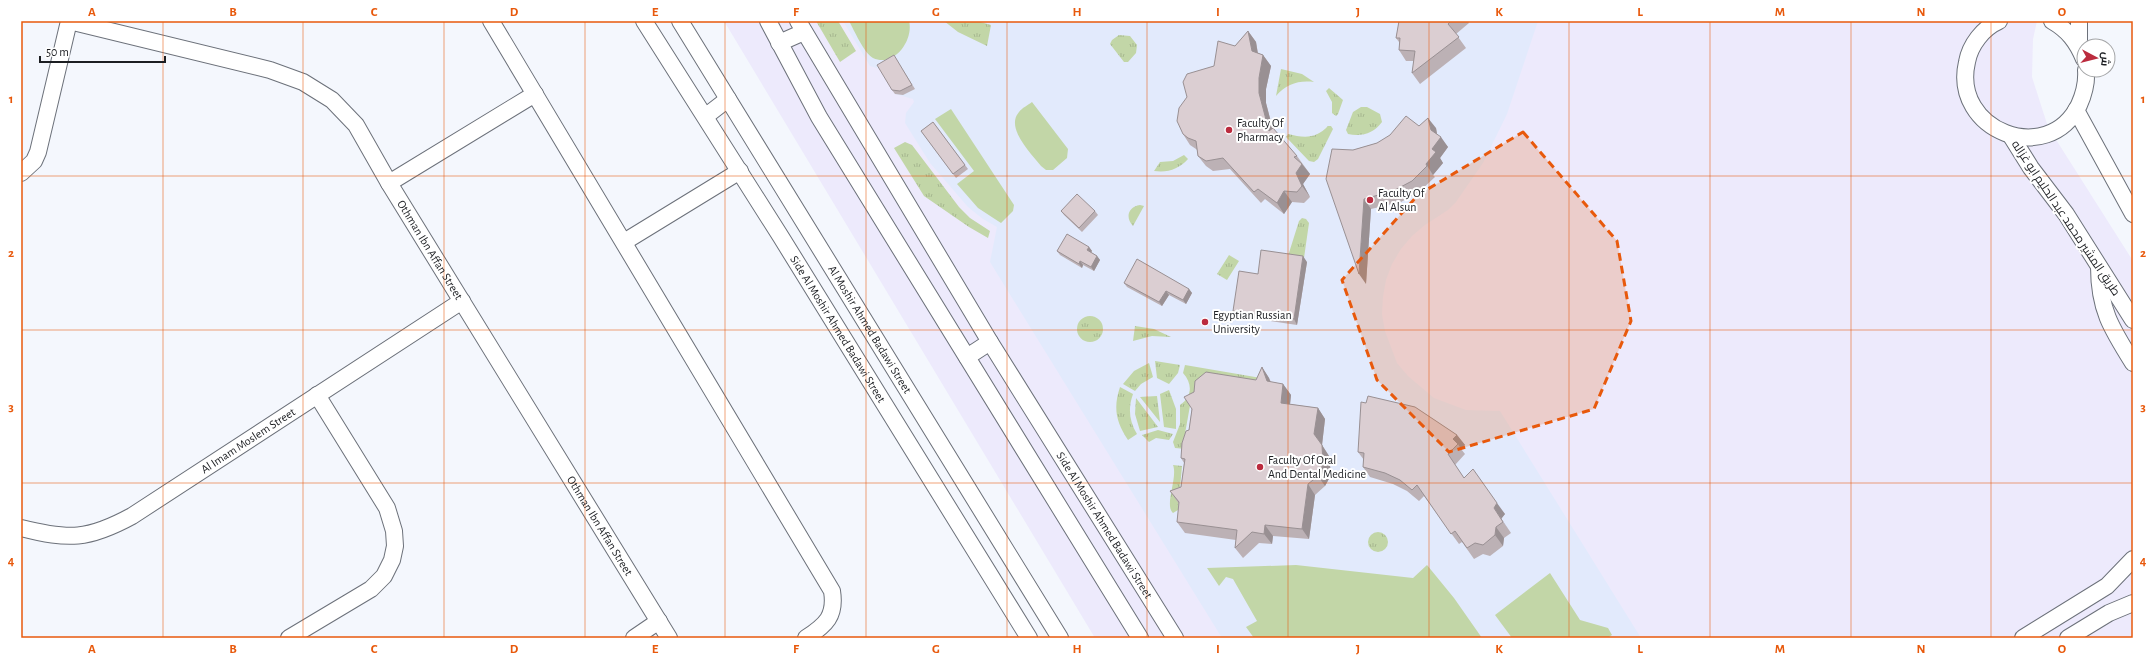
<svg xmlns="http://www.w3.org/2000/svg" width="2154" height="659" font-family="'Alegreya Sans',Cairo,sans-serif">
<defs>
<pattern id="grass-tufts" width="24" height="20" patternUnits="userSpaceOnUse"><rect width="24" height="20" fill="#c2d6a7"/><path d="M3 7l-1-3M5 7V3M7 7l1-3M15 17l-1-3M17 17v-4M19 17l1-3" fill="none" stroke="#a6b78f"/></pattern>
</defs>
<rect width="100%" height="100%" fill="#f4f7fd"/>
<path fill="#edeafc" d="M724 21H2037L2033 39 2032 77 2048 127 2133 261V638H1095Z"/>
<path fill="#e2eafc" d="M843 21H1538L1507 114 1483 163 1456 202 1448 210 1425 225 1412 236 1401 249 1392 264 1386 280 1383 297 1382 314 1385 331 1397 363 1408 376 1434 398 1466 410 1500 411 1641 638H1222L990 262 997 227 983 219 968 207 930 163 905 123 906 113 914 102 913 99 895 94 880 69 870 66Z"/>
<path fill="url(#grass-tufts)" d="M816 21H838L856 51 840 62Z
M944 21H977L991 25 987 46 958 32Z
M1119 35 1130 36 1137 45 1136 53 1128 62H1124L1110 44 1112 40Z
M1281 69 1302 74 1314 82C1299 80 1286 84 1276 96Z
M1329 88 1343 100 1338 114 1336 116 1332 113V102L1326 91Z
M1361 107H1367L1380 114 1382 122C1374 133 1362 137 1348 134L1346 130 1353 112Z
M1328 126H1331L1333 129 1318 159 1314 162 1309 161 1286 137 1288 134C1304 138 1316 139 1328 126Z
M905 142 912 145 959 207 970 218 990 231 988 238 969 227 924 196 894 148Z
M1184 155 1188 159C1179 169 1168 173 1154 171L1160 162 1173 161Z
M1140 205 1144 206 1133 226C1125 217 1128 207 1140 205Z
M1302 218 1306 219 1309 223 1304 258 1288 256 1299 221Z
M1229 255 1239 261 1227 280 1217 274Z
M1077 329a13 13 0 1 1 26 0a13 13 0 1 1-26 0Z
M1135 326 1154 329 1171 337 1152 336 1133 341Z
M1155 361 1180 365 1178 373 1169 384 1157 378Z
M1149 363 1153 377 1141 384 1135 391 1123 384 1134 371Z
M1185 365 1261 378 1191 400 1183 445 1186 449 1175 448 1173 442 1180 424V405C1192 397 1193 384 1183 373Z
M1120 387 1133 394C1128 408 1129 421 1137 434L1128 440C1116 422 1113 408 1120 387Z
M1169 390 1176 409V429L1164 427 1160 394Z
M1157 396 1160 422 1140 397Z
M1136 398 1158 427 1140 431 1135 414Z
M1158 430 1173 434 1169 440 1156 438 1149 442 1142 435Z
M1173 465 1182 466 1178 510 1173 513C1164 505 1178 478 1173 465Z
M1368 542a10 10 0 1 1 20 0a10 10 0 1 1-20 0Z"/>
<path fill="#c2d6a7" d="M849 21H909C914 40 894 68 873 58 864 53 854 30 849 21Z
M1032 102 1068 149 1067 158 1053 170H1046L1041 166C1031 153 1005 128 1019 112 1022 108 1028 105 1032 102Z
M951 109 1014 205 1013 211 1001 223 978 208 957 184 974 171 935 119Z
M1296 565 1413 578 1427 565 1454 598 1482 638H1254L1246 627 1257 621 1233 579 1226 577 1219 586 1207 568Z
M1550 573 1580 620 1608 628 1612 635 1607 638H1512L1495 615Z"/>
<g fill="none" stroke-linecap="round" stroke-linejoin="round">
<defs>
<g id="minor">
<path d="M491 21 832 591C836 616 826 625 806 638"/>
<path id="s1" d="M644 21 781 237 1029 638"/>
<path id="s2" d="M680 21 1060 638"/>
<path d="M768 21 819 117 1140 638"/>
<path id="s3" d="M798 21 990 342 1175 638"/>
<path d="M1999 21C1983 28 1970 45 1967 62 1951 131 2048 168 2079 105 2084 94 2087 83 2086 70"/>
<path d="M2052 21C2068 30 2077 42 2084 59"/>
<path d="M779 43 804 32"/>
<path d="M2079 45V21"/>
<path d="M2076 110 2133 214"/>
<path d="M706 116 728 99"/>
<path d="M2011 136 2031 168 2066 214 2133 320"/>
<path id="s4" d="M21 173 34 161 38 152 69 21 270 70 303 82 332 100 356 125 389 183 669 638"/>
<path d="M389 183 535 94"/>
<path d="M624 242 740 171"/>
<path d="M2099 267C2099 309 2111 328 2133 363"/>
<path d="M967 357 990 342"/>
<path id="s5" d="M21 528C69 540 88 540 132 516L462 301"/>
<path d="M289 638 371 589 384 576 392 560 395 546 394 531 387 508 317 395"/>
<path d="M634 638 659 621"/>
<path d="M2023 638 2107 586 2133 559"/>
<path d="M2068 638 2109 613 2133 603"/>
</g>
</defs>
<use href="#minor" stroke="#6c717a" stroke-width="18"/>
<use href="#minor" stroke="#fff" stroke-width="16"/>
</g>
<path fill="#bcb1b5" d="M1399 21H1468L1469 23 1456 34 1466 48 1420 84 1412 73 1414 61H1406L1399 50V42L1396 38Z
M1248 31 1256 42 1258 53 1263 55 1271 66 1266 89V103L1273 129 1297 156 1310 174 1303 184 1310 197 1304 203 1292 202 1284 214 1265 199 1261 203 1230 169 1213 171 1206 166 1198 156 1197 150 1196 149 1190 145 1183 134 1235 46Z
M896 59 915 89 903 95 895 94 892 90Z
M933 122 968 169 956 178 921 131Z
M1419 126 1436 128 1437 134 1448 147 1440 158 1443 163 1433 175 1435 177 1419 192 1401 202 1371 209 1366 284 1353 150 1377 143Z
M1061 211H1095L1098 215 1082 232 1064 215Z
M1089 247 1092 251 1091 252 1097 256 1100 260 1094 271 1083 265 1082 268 1060 255 1057 251Z
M1307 262 1297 325 1237 316 1233 311 1258 274Z
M1124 283 1189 289 1192 293 1186 304 1169 295 1162 306 1127 287Z
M1262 367 1269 378 1271 382 1283 384 1291 395 1290 404 1318 408 1325 419 1322 445 1329 456 1331 475 1325 486 1315 495 1309 539 1273 536 1272 544 1259 543 1243 558 1235 548 1236 540 1185 533 1177 522 1179 504 1170 491 1181 487 1184 463 1181 458 1189 430 1194 392 1256 380Z
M1457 435 1465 445 1461 449 1465 454 1455 465 1464 478 1505 514 1501 519 1511 533 1504 538 1503 546 1490 556 1483 554 1474 559 1462 542 1459 544 1424 496 1419 501 1407 491 1393 484 1370 477 1363 467 1364 460 1358 452Z"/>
<path fill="#999093" d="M1248 31 1256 42 1259 62 1252 51Z
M1263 55 1271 66 1266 89V103L1276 142 1269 131 1259 93V78Z
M1428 118 1436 128 1438 140 1441 137 1448 147 1440 158 1443 163 1433 175 1426 164 1432 149 1431 130Z
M1302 164 1310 174 1303 184 1310 197 1302 186 1296 173Z
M1284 191 1292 202 1284 214 1277 203Z
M1364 199 1371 209 1366 284 1359 274Z
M1089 247 1092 251 1090 254 1087 250Z
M1097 256 1100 260 1094 271 1091 267Z
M1303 256 1307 262 1297 325 1294 319Z
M1080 261 1083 265 1082 268 1079 264Z
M1189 289 1192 293 1186 304 1183 300Z
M1166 291 1169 295 1162 306 1159 302Z
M1262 367 1269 378 1274 392 1267 381Z
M1283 384 1291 395 1289 414 1281 403Z
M1318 408 1325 419 1322 445 1314 434Z
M1457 435 1465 445 1461 449 1458 444 1453 439Z
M1322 445 1329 456 1331 475 1325 486 1318 476Z
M1308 484 1315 495 1309 539 1302 529Z
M1497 503 1505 514 1501 519 1511 533 1494 508Z
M1265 525 1273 536 1272 544 1264 534Z
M1496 527 1504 538 1503 546 1495 535Z"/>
<path fill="#dbced2" stroke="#999093" d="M1399 21H1451L1448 24 1459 37 1412 73 1415 51 1399 50 1400 38H1396Z
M1248 31 1252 51 1263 55 1259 78V93L1269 131 1273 128 1297 156 1294 157 1302 164 1296 173 1302 186 1297 192 1284 191 1277 203 1258 189 1254 192 1223 158 1206 161 1198 156 1196 141 1188 138 1183 134 1177 121 1179 108 1187 97 1183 82 1187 74 1214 66 1218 41 1235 46Z
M894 55 912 85 900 91 892 90 877 65Z
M1406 116 1419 126 1428 118 1431 130 1441 137 1432 149 1436 152 1426 164 1427 166 1412 181 1393 191 1364 199 1359 274 1326 179 1332 149 1353 150 1377 143 1390 135Z
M933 122 965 165 953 174 921 131Z
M1077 194 1095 211 1079 228 1061 211Z
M1067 234 1089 247 1087 250 1097 256 1091 267 1080 261 1079 264 1057 251Z
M1261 250 1303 256 1294 319 1233 311 1239 271 1258 274Z
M1137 259 1189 289 1183 300 1166 291 1159 302 1124 283Z
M1262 367 1267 381 1283 384 1281 403 1318 408 1314 434 1322 445 1323 464 1318 476 1308 484 1302 529 1265 525 1264 534 1252 532 1235 548 1237 530 1177 522 1179 502 1170 491 1181 487 1185 459 1181 458 1182 443 1186 431 1189 430 1192 409 1184 397 1194 392 1195 381 1206 372 1256 380Z
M1368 396 1415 407 1457 435 1453 439 1458 444 1448 454 1464 478 1473 469 1497 503 1494 508 1503 522 1496 527 1495 535 1483 545 1475 543 1467 548 1455 531 1451 534 1417 485 1412 490 1400 480 1385 473 1363 467 1364 453 1358 452 1361 402 1366 403Z"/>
<path fill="#e8590c" fill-opacity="0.2" stroke="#e8590c" stroke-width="3" stroke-dasharray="8 5" stroke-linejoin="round" d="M1523 132 1617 241 1631 321 1594 409 1449 452 1377 380 1342 280 1418 195Z"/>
<path fill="none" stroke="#e8590c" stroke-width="1" stroke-opacity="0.55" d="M163 21V638M303 21V638M444 21V638M585 21V638M725 21V638M866 21V638M1007 21V638M1147 21V638M1288 21V638M1429 21V638M1569 21V638M1710 21V638M1851 21V638M1991 21V638M21 176H2133M21 330H2133M21 483H2133"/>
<g fill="#bb2b3e" stroke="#fff" stroke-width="1.5">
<circle cx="1229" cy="130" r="4"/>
<circle cx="1370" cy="200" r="4"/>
<circle cx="1205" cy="322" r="4"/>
<circle cx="1260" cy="467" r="4"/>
</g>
<g text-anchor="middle" stroke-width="4" stroke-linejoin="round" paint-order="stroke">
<g font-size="12" fill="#1c1e22" stroke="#fff" text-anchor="start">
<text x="1237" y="127">Faculty Of<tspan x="1237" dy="14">Pharmacy</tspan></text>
<text x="1378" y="197">Faculty Of<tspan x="1378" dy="14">Al Alsun</tspan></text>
<text x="1213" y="319">Egyptian Russian<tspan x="1213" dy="14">University</tspan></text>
<text x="1268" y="464">Faculty Of Oral<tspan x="1268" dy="14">And Dental Medicine</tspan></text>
</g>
<g font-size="12" fill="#1c1e22" stroke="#fff">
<text transform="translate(2066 218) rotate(56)" y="4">طريق المشير محمد عبد الحليم ابو غزاله</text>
<text dy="4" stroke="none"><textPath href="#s4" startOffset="618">Othman Ibn Affan Street</textPath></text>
<text dy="4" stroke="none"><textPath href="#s1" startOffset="364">Side Al Moshir Ahmed Badawi Street</textPath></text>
<text dy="4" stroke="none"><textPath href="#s2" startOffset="362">Al Moshir Ahmed Badawi Street</textPath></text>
<text dy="4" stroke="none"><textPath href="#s5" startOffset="254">Al Imam Moslem Street</textPath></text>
<text dy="4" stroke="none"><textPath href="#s3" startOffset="590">Side Al Moshir Ahmed Badawi Street</textPath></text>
<text dy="4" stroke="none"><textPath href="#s4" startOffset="942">Othman Ibn Affan Street</textPath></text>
</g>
</g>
<rect width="2154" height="659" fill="none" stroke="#ffffff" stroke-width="44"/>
<g transform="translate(2096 58) rotate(97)"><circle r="19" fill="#ffffff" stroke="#a4a5a7"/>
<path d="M0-3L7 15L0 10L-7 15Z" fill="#bb2b3e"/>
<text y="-6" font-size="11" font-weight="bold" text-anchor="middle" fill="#1c1e22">ش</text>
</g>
<path d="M40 56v6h125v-6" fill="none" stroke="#1c1e22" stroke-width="2"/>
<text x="46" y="56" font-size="12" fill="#1c1e22" stroke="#ffffff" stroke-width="3" paint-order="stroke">50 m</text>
<rect x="22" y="22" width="2110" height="615" fill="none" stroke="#e8590c" stroke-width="1.5"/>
<g font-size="13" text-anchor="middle" font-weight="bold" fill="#e8590c">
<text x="92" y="16">A</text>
<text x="233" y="16">B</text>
<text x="374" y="16">C</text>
<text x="514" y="16">D</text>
<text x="655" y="16">E</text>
<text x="796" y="16">F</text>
<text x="936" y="16">G</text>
<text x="1077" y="16">H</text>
<text x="1218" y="16">I</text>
<text x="1358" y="16">J</text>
<text x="1499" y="16">K</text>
<text x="1640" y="16">L</text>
<text x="1780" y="16">M</text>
<text x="1921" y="16">N</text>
<text x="2062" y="16">O</text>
<text x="11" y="103">1</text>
<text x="2143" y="103">1</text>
<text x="11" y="257">2</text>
<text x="2143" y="257">2</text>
<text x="11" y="411">3</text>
<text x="2143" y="411">3</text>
<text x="11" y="565">4</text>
<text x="2143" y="565">4</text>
<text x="92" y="653">A</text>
<text x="233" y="653">B</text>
<text x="374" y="653">C</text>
<text x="514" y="653">D</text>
<text x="655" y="653">E</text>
<text x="796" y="653">F</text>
<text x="936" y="653">G</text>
<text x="1077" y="653">H</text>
<text x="1218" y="653">I</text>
<text x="1358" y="653">J</text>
<text x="1499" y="653">K</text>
<text x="1640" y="653">L</text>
<text x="1780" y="653">M</text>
<text x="1921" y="653">N</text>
<text x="2062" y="653">O</text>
</g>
</svg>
